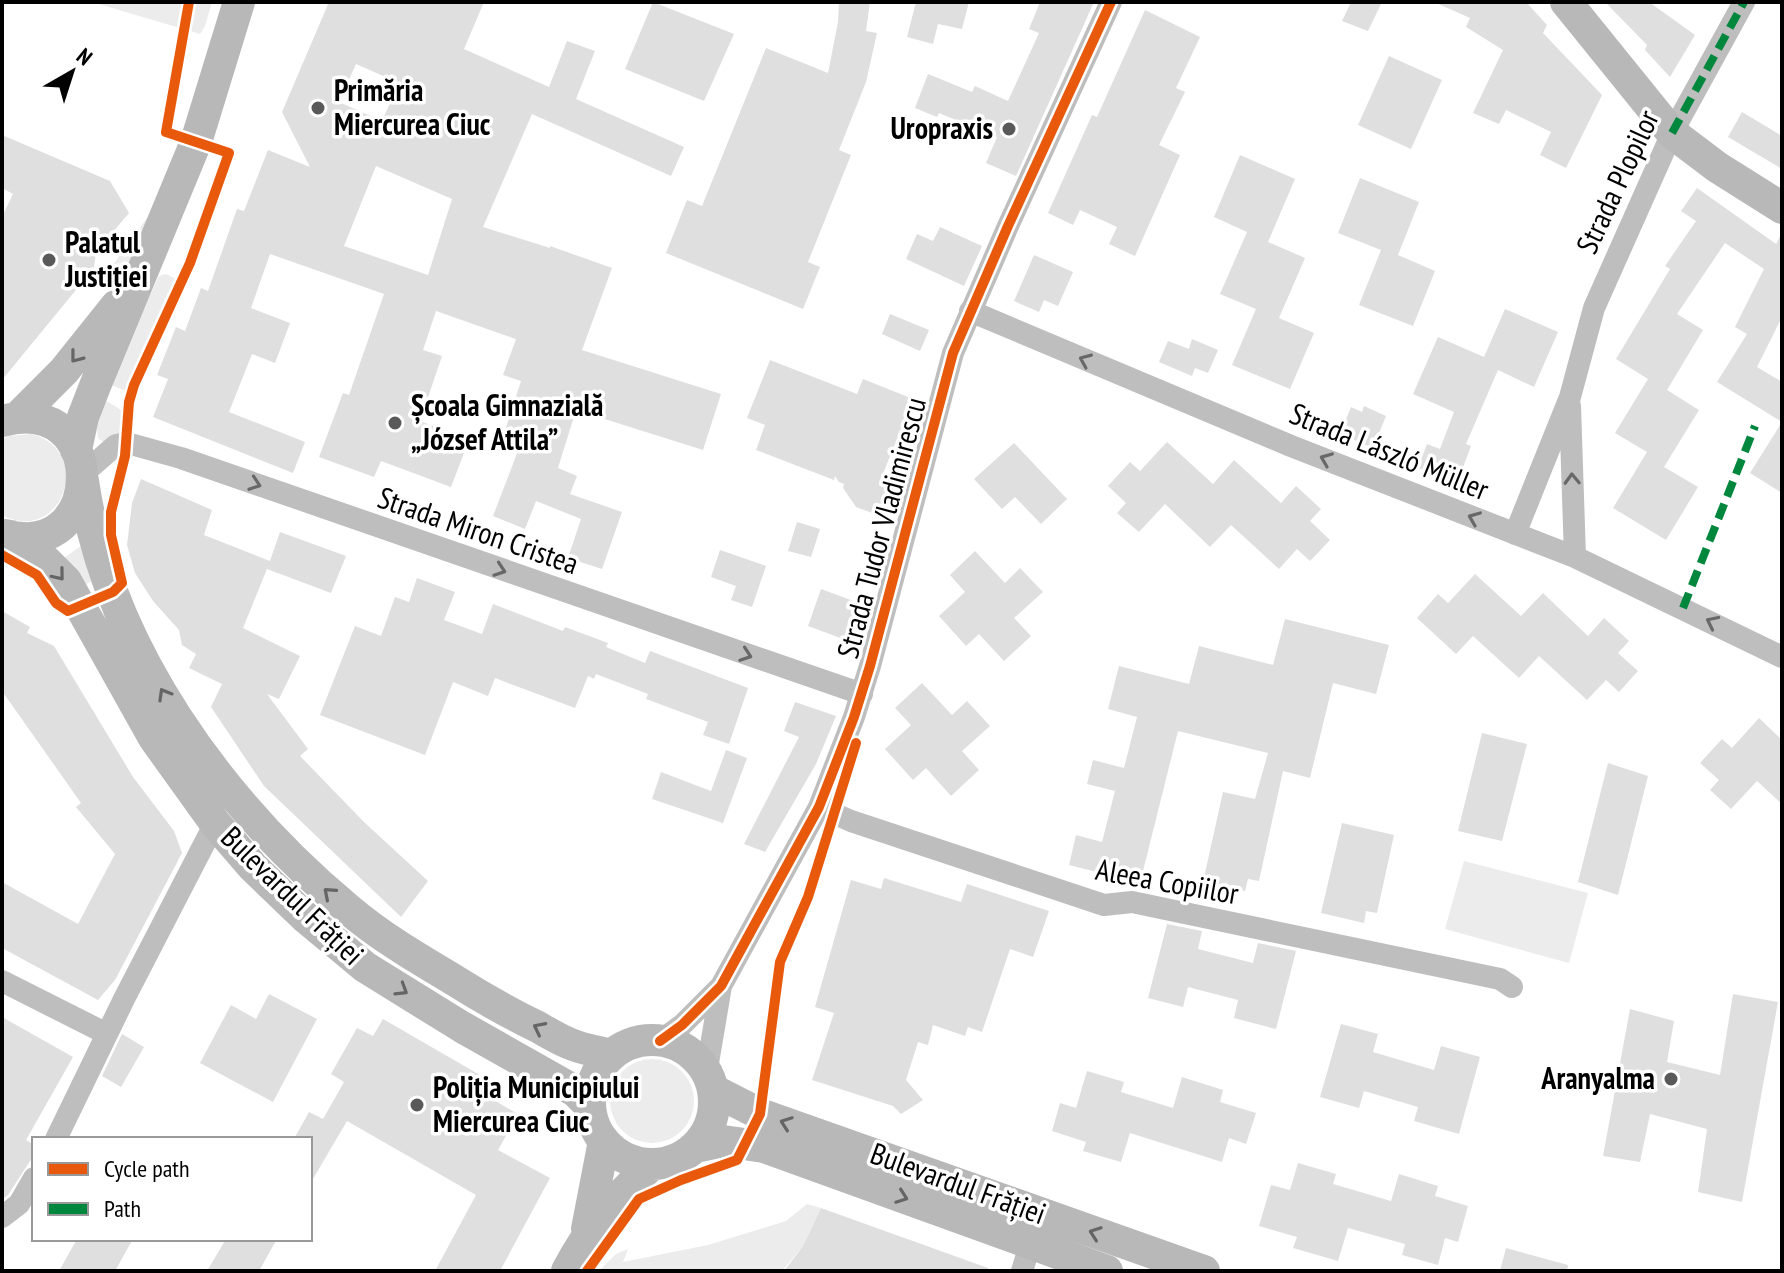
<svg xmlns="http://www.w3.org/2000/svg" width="1784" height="1273" font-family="'PT Sans Narrow',sans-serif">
<rect width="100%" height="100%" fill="#fff"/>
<path fill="#ececec" d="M92 2H212L205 26 200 34Z
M155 207 136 257 116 283 102 280Z
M166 274 176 279 126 391 109 384 159 276Z
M101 398C114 406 130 412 132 428L127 433 103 442 98 438 97 427Z
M32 434C96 452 61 546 2 515V439L9 436Z
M85 543 96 579 83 586 64 558Z
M1464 861 1588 893 1569 963 1445 929Z
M610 1101a42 42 0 1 1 84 0a42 42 0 1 1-84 0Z
M807 1204 821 1208 803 1246 782 1271H599L616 1254 628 1249 623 1262 708 1245 786 1221Z"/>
<path fill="#dfdfdf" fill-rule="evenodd" d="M329 2H484L464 49 549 87 567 41 595 51 576 99 684 147 671 176 532 114 483 227 550 248V246L612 268 582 350 721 394 703 450 576 410 558 468 577 476 570 494 622 512 602 569 568 558 581 519 536 501 525 529 493 516 521 443 503 437 521 381 503 375 516 339 436 311 423 350 442 356 420 421 469 440 451 487 381 461 374 477 319 457 343 393 349 395 384 294 270 254 251 308 290 323 275 363 252 354 229 412 305 442 293 473 153 417 168 379 157 375 176 327 185 331 201 288 208 291 237 209 244 211 268 150 310 167 282 112ZM356 64 399 83 382 121 339 102ZM376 166 452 199 428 275 344 246Z
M653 2 734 34 704 101 625 69Z
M839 2H870L866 31 877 33 866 82 839 150 851 155 808 262 820 267 803 309 666 253 687 200 702 206 766 48 828 73 838 22Z
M916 2H969L962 29 938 24 933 44 907 37Z
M1040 2H1094L1016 176 986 163 997 137 939 113 937 117 915 108 928 74 972 92 975 86 1008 101 1039 33 1029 29Z
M1351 2H1382L1368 31 1342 21Z
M1434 2H1526L1547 25 1543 33 1602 95 1566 168 1540 155 1551 132 1506 110 1499 124 1473 113 1503 50 1466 27 1470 18Z
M1605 2H1649L1695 35 1670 77 1645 50 1647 45Z
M1145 10 1200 37 1176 88 1185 92 1159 145 1180 155 1135 256 1109 244 1117 227 1080 210 1073 225 1048 213 1092 115 1097 117Z
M1389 56 1442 80 1411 149 1358 125Z
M1742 112 1782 136V169L1728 137Z
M2 135 110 181 129 213 96 252 94 268 2 380V217L13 194 2 188Z
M1240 155 1295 179 1268 242 1305 258 1279 318 1314 333 1290 389 1232 365 1256 309 1220 294 1247 232 1214 217Z
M1360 178 1419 202 1398 255 1435 271 1413 326 1359 305 1381 250 1338 233Z
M1697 188 1776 244 1782 233V317L1757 367 1782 382V493L1750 473 1782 422 1717 382 1747 334 1735 327 1764 269 1725 243 1677 314 1703 330 1667 390 1699 410 1664 467 1698 487 1666 540 1613 508 1647 452 1615 433 1648 379 1616 359 1670 269 1665 266 1696 221 1681 211Z
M940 227 982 246 964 286 906 259 917 234 933 241Z
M1034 255 1073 272 1058 306 1044 300 1039 312 1014 301Z
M1505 309 1558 332 1534 387 1498 370 1466 444 1471 446 1457 483 1418 468 1427 444 1440 449 1454 412 1413 394 1438 337 1484 357Z
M890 314 929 330 920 351 882 334Z
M1192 339 1218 350 1208 373 1195 368 1192 376 1159 362 1168 341 1189 349Z
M770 360 857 394 863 379 913 399 882 476 896 481 883 517 856 507 843 488 844 484 839 482 835 476 834 480 756 450 765 425 747 418Z
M1364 406 1386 416 1373 448 1340 434 1351 407 1362 412Z
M1167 442 1213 484 1234 460 1281 503 1296 486 1321 509 1310 521 1330 540 1310 561 1297 549 1279 569 1231 525 1210 547 1165 504 1139 532 1117 513 1126 503 1108 486 1130 462 1140 471Z
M1014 443 1067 499 1041 524 1015 497 1002 509 974 479Z
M141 479 212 510 204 535 270 561 280 532 346 556 331 593 267 569 243 628 300 656 279 699 267 694 308 749 300 756 364 822 428 881 401 917 264 786 211 707 222 684 189 668 196 654 182 645 179 630 153 601 135 573 127 545 132 503Z
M797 522 820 529 811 557 788 551Z
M720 550 766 566 752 607 731 600 736 586 711 577Z
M975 551 1005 583 1020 568 1043 592 1014 618 1031 636 1004 661 979 634 966 646 939 616 965 592 950 575Z
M1475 574 1521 616 1543 593 1588 636 1604 618 1629 641 1618 653 1638 671 1619 692 1606 680 1587 700 1539 656 1519 678 1473 636 1456 654 1417 618 1438 594 1448 603Z
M417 578 455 592 444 620 482 634 493 604 563 631 565 627 608 643 606 647 645 663 650 651 748 688 729 744 703 735 708 722 646 699 648 694 596 674 594 679 588 676 575 708 495 678 488 696 453 682 425 755 320 715 355 626 381 636 395 597 409 602Z
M821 589 867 606 854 643 808 626Z
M2 611 30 627 27 633 54 646 133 777 174 831 182 853 115 980 98 1000 2 948V882L78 924 115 854 76 807 81 803 2 691Z
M1285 619 1389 645 1376 694 1333 683 1310 778 1283 771 1259 881 1248 879 1245 891 1203 882 1223 792 1255 799 1268 753 1178 731 1140 883 1069 865 1076 835 1102 842 1115 791 1087 784 1093 760 1124 768 1137 717 1108 709 1119 666 1189 684 1199 646 1273 665Z
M922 683 952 715 967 701 990 726 962 751 979 770 951 796 926 768 913 780 885 749 911 725 895 708Z
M795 702 836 716 816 764 765 852 744 844 799 737 784 731Z
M1759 718 1782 740V804L1757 781 1731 809 1710 790 1719 780 1700 763 1722 739 1732 748Z
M1482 733 1527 744 1502 841 1458 831Z
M726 750 747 758 723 823 652 799 661 772 711 791Z
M1608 763 1648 776 1618 895 1578 882Z
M1342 823 1394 835 1377 913 1366 911 1364 923 1321 913Z
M884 878 961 902 967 884 1049 911 1033 957 1010 949 982 1032 968 1027 965 1036 933 1025 928 1045 918 1042 906 1080 923 1100 901 1114 893 1106 812 1080 834 1013 815 1007 851 880 881 889Z
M1167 924 1202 931 1198 949 1253 963 1258 943 1296 951 1276 1029 1234 1018 1238 1000 1188 987 1183 1007 1148 998Z
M269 994 317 1019 273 1102 200 1063 231 1005 256 1019Z
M1733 994 1778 1002 1742 1202 1698 1192 1707 1129 1650 1114 1640 1162 1603 1156 1630 1009 1674 1021 1667 1062 1720 1075Z
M2 1017 73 1057 26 1140 34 1145V1155L8 1195 2 1199Z
M383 1019 499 1086 492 1099 518 1114 498 1150 550 1178 500 1271H435L476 1195 347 1121 310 1184V1139H294L309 1112 323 1119 344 1082 331 1074 357 1028 373 1036Z
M1341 1024 1378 1034 1373 1052 1434 1070 1441 1046 1480 1057 1459 1134 1414 1121 1418 1107 1364 1091 1359 1108 1320 1097Z
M122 1034 144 1047 121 1087 102 1076Z
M1087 1071 1124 1082 1121 1092 1173 1108 1182 1077 1223 1090 1220 1102 1256 1113 1246 1144 1229 1138 1222 1162 1130 1133 1121 1162 1083 1151 1086 1142 1052 1131 1060 1103 1076 1108Z
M1298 1163 1336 1174 1333 1184 1391 1201 1399 1174 1438 1186 1435 1196 1468 1206 1458 1242 1445 1238 1438 1265 1402 1255 1405 1244 1348 1228 1338 1261 1293 1248 1297 1237 1259 1226 1271 1185 1290 1190Z
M821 1208 988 1268V1271H784L803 1246Z
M77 1239H133L115 1271H59Z
M226 1239H277L259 1271H207Z
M1506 1248 1568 1265 1567 1271H1500Z"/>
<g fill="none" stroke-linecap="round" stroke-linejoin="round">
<path stroke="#bebebe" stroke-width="22" d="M970 311 1291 446 1575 557 1782 657
M1570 406 1575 557
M83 474 116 445 127 443 181 458 862 694
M1515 534 1570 397 1594 308 1672 133 1744 2
M819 807 851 821 1104 905 1132 902 1500 979 1512 987
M2 981 107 1034
M660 1041 682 1025 721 986 819 807 854 717 870 666 953 353 1008 226 1111 2
M707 1069 721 986
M56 1139 124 999 215 823
M2 1217 19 1204 34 1178
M1022 1271 1030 1245"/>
<path stroke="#b8b8b8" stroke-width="32" d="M1566 2 1672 133 1717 167 1782 208
M18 417 64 371 116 306
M2 421C110 392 106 563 5 535
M76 450 83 417 95 386 196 142 239 2
M83 481C107 648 221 803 348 909 381 937 417 958 454 980 481 997 509 1013 538 1027 550 1034 563 1042 576 1046 587 1050 600 1052 611 1055
M11 536 34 549 66 581 154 738 215 823 253 867 306 918 365 967 462 1027 575 1091 589 1105
M590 1102a62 62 0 1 1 124 0a62 62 0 1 1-124 0Z
M715 1091 760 1114 1204 1271
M695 1147 723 1141 764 1147 1107 1271
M587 1229 604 1141
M567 1271C591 1225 615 1200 652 1164"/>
<path stroke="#00873e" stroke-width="8" stroke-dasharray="16 8" stroke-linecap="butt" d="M1672 133 1744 2
M1683 608 1755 426"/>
<defs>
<path id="cycleway" d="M2 555 37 575 56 603 68 611 113 592 122 583 111 535V512L125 456 129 402 134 385 190 263 229 153 166 132 189 2
M660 1041 682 1025 721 986 819 807 854 717 870 666 953 353 1008 226 1111 2
M587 1271 639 1199 681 1180 737 1160 760 1114 780 962 808 897 856 743"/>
</defs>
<use href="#cycleway" stroke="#fff" stroke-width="15"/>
<use href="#cycleway" stroke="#e8590c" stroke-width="10"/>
</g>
<defs><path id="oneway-chevron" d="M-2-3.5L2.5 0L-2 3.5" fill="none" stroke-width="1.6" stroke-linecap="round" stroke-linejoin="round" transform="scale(2)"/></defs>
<g stroke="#656565">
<use href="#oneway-chevron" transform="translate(76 357) rotate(128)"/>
<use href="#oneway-chevron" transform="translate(59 575) rotate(51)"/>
<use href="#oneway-chevron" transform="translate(164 694) rotate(-120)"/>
<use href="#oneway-chevron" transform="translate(329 893) rotate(-139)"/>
<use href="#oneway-chevron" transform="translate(402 990) rotate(32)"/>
<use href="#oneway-chevron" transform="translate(539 1028) rotate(-153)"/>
<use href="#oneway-chevron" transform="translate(786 1123) rotate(-160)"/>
<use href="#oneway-chevron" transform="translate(902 1197) rotate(20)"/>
<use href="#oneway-chevron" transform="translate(1095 1233) rotate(-160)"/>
</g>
<g stroke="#686868">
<use href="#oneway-chevron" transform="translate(1085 360) rotate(-157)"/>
<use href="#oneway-chevron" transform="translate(1326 459) rotate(-158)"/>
<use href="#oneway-chevron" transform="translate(1572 479) rotate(-92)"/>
<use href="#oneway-chevron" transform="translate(255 484) rotate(19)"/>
<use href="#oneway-chevron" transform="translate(1474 518) rotate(-158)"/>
<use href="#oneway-chevron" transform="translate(500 570) rotate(19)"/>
<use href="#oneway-chevron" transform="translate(1712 622) rotate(-154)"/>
<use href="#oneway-chevron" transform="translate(746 655) rotate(19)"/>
</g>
<g fill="#595959" stroke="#fff" stroke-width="3">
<circle cx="318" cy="108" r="8"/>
<circle cx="1009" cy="129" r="8"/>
<circle cx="49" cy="260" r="8"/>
<circle cx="395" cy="423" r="8"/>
<circle cx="1671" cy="1079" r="8"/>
<circle cx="417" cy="1105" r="8"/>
</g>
<g text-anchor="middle" stroke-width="7" stroke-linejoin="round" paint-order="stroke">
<g font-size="30" font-weight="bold" fill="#000" stroke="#fff" text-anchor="start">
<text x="334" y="101">Primăria<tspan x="334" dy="34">Miercurea Ciuc</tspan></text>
<text x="993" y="139" text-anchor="end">Uropraxis</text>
<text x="65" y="253">Palatul<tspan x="65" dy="34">Justiției</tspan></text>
<text x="411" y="416">Școala Gimnazială<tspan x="411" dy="34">„József Attila”</tspan></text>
<text x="1655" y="1089" text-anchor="end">Aranyalma</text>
<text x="433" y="1098">Poliția Municipiului<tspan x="433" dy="34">Miercurea Ciuc</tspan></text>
</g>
<g font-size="30" fill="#000" stroke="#fff">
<text transform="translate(1618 182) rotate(-65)" y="10">Strada Plopilor</text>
<text transform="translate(1389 452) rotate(22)" y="10">Strada László Müller</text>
<text transform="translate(882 528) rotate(-75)" y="10">Strada Tudor Vladimirescu</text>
<text transform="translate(478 531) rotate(19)" y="10">Strada Miron Cristea</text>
<text transform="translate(1167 882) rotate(10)" y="10">Aleea Copiilor</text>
<text transform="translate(292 896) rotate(44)" y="10">Bulevardul Frăției</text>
<text transform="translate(958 1184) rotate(20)" y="10">Bulevardul Frăției</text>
</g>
</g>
<rect width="1784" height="1273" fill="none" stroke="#000000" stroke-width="8"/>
<rect x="32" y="1137" width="280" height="104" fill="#ffffff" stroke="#999999" stroke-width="2"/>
<rect x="48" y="1163" width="40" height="12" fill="#e8590c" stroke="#999999" stroke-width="2"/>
<text x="104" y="1177" font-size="24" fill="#000000">Cycle path</text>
<rect x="48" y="1203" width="40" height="12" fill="#00873e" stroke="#999999" stroke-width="2"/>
<text x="104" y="1217" font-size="24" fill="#000000">Path</text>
<g transform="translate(72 72) rotate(39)" stroke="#ffffff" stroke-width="6" paint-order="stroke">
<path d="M0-6L14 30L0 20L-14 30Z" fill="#000000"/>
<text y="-12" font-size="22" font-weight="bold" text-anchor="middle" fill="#000000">N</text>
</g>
</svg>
